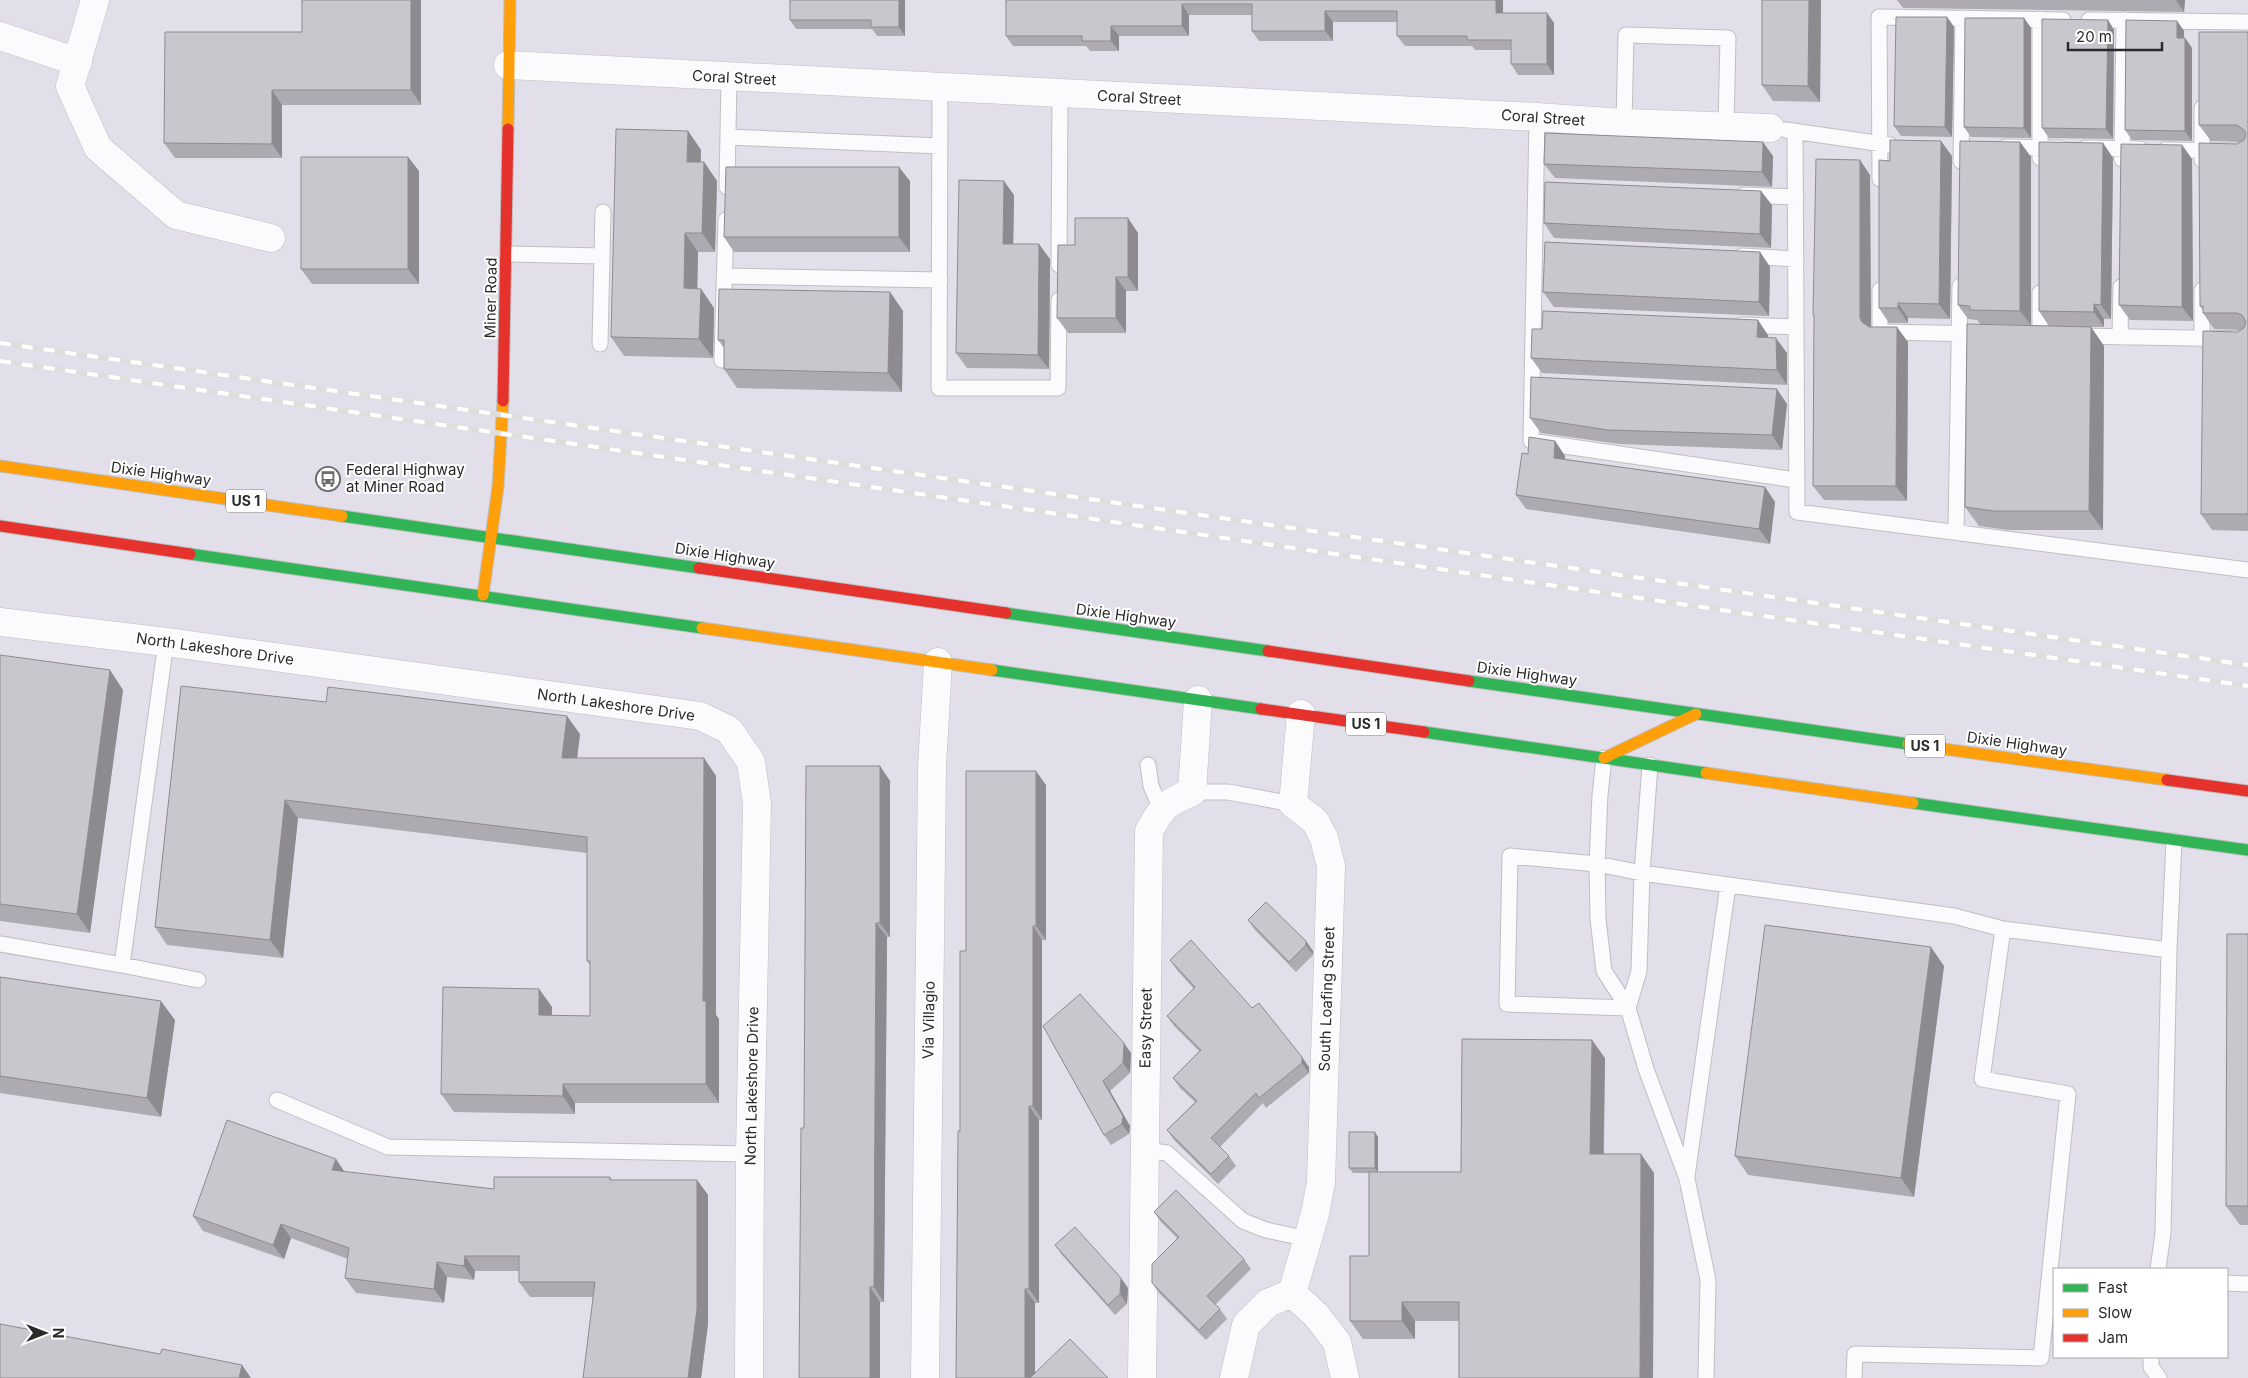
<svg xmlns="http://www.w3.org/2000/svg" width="2248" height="1378" font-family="Inter,sans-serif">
<rect width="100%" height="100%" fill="#e2dfea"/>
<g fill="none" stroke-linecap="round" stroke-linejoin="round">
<defs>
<path id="lane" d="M2040 19V158
M2089 20 2248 22
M940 88 939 388H1058L1059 300
M2202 108V160
M1537 117 1531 441 1796 480
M1624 123 1626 35 1728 38 1726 126
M1786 130 1890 145
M1795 132 1797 512 2248 570
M728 137 940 146
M2005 147 2060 148
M2085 148 2140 149
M2165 150 2248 151
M2122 159 2124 20
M1961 161 1963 18
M1880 179 1879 17 2063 20
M727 187 729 78
M1744 195 1796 197
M507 254 602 256 600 344
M602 256 603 212
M1742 256 1796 259
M1059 265 1060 94
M724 276 940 280
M1880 290V332L1987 334
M2202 290V339
M2040 293V335
M1742 325 1796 327
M2077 336 2248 339
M2120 337 2121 287
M722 360 726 220
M1956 532 1960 286
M166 642 122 965 198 980
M1604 758 1600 795 1597 864 1598 919 1604 971 1628 1008 1507 1004 1510 856 1597 864 1642 873 1954 916 2003 929
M1148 765 1151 786 1161 809
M1650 765 1642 873 1639 971 1628 1008 1646 1069 1687 1179 1708 1280 1706 1378
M1192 792H1228L1293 804
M0 944 122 965
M277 1100 388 1147 750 1154
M1145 1150 1167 1153 1243 1221 1266 1230 1308 1239
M1687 1176 1728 885
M2158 1269 2163 1233 2169 950
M2227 1283 2248 1284
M2151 1357V1367L2159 1378
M1854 1378 1855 1354 2041 1358 2068 1094 1982 1079 2003 929 2169 950 2174 841"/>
<path id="street" d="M95 0 70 86 98 148 176 215 271 238
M0 36 78 62
M508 65 1537 117 1624 123 1770 128
M0 622 166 642 700 716 729 730 751 762 757 804 750 1154 749 1378
M1301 714 1293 804 1315 821 1324 838 1331 866 1321 1182 1315 1214 1292 1293 1316 1315 1337 1342 1345 1378
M925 1378 932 767 938 662
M1142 1378 1149 831C1163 806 1166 803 1192 792L1198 700
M1234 1378 1246 1325 1268 1303 1292 1293"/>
<path id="fast" d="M342 516 699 568
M190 554 702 628
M1006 613 1268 651
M992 670 1261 709
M1469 681 1908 744
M1424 732 1706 773
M1913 803 2248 850"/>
<path id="slow" d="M508 129 510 0
M0 466 342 516
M483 595 498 487 503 401
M702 628 992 670
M1908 744 2167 780
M1604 758 1696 714
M1706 773 1913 803"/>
<path id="jam" d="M503 401 508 129
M0 526 190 554
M699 568 1006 613
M1268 651 1469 681
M1261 709 1424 732
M2167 780 2248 791"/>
</defs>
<use href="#lane" stroke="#bfbfc1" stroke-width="17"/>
<use href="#street" stroke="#bfbfc1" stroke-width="29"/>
<use href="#fast" stroke="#bfbfc1" stroke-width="13"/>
<use href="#slow" stroke="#bfbfc1" stroke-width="13"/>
<use href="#jam" stroke="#bfbfc1" stroke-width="13"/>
<use href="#lane" stroke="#fbfafc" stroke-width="15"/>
<use href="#street" stroke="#fbfafc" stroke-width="28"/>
<use href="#fast" stroke="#30b455" stroke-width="11"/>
<use href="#slow" stroke="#ff9f0a" stroke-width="11"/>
<use href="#jam" stroke="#e5322d" stroke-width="11"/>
<defs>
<path id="rail" d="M0 343 2248 665
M0 361 2248 686"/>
</defs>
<use href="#rail" stroke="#dedfdd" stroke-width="5.5"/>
<use href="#rail" stroke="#fff" stroke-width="4" stroke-dasharray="11" stroke-linecap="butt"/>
</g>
<path fill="#adabb1" d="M421 0V105H282V158H175L164 143 302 32Z
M905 0V36H877L872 29H796L790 20Z
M1006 0H1503V13H1547L1554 23V75H1518L1511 64V50H1475L1472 46H1405L1397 36V22H1333V41H1259L1252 31V15H1189V36H1119V51H1090L1086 46H1013L1006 36Z
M1762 0H1821L1820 102 1773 101 1762 85Z
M1897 0H2185L2184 12 1903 8Z
M1947 17 1954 27 1952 137 1901 136 1894 126Z
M2024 18 2031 28V138L1971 137 1964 127Z
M2108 20 2114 30 2113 139 2049 138 2042 128Z
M2177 21 2184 31V38H2185L2192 48V141L2132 140 2125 130Z
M2248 32V531L2212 530 2201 514 2237 332 2241 330 2214 329 2203 313V310L2200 306 2237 144 2241 142 2211 141 2199 125Z
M688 131 701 150V162H704L717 181 715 252H698L697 289H701L714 308 713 358 624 356 611 337Z
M2020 142 2031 157V325L2049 326 2039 311 2103 143 2113 158 2111 319H2104V327H2091L2104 346 2103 530H2008L1979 526 1965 507 1980 324 1977 320 1968 319 1958 305Z
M2182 145 2192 159 2193 321 2130 320 2119 305Z
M1773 156 1772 187 1555 178 1544 164Z
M1952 156 1950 319 1908 318V323H1889L1879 308 1890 161Z
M408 157 419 171V284H312L301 269Z
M1870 175 1871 327 1908 342 1907 501 1824 500 1813 486 1814 317 1813 315Z
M910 181V252H734L724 237Z
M1014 195 1013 244 1050 259 1049 369 967 368 956 353Z
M1772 205 1771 248 1554 238 1544 223Z
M1138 233V291H1126V333H1068L1057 318 1075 245Z
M1760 252 1770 267 1769 316 1554 307 1543 292Z
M890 292 903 311 902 392 737 388 724 369V348L718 340Z
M1768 335V338L1787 353V385L1542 373 1531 358Z
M1787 404 1782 450 1619 444 1541 433 1530 418Z
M1555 441 1565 456V459L1765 487 1775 502 1770 544 1526 509 1516 495 1528 454Z
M0 655 123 690 90 933 0 921Z
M181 686 580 734 577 758H704L716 776V1015L719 1019V1103H575V1114L454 1112 441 1094 539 989 552 1007V1015L590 1016V965L587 961V853L298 818 283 958 167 945 155 927Z
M880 766 890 781V937H887L884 1302H880V1378L804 1128Z
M1046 785V940H1042V1120H1039V1303H1035V1373L1108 1378H956L960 1131 966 951Z
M1266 902 1313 951V955L1296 972 1255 930 1248 920Z
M2248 934V1225H2240L2226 1206Z
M1170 960 1252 1008 1309 1067V1073L1266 1108 1263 1103 1220 1147 1229 1156 1236 1166 1218 1184 1174 1140 1167 1130 1195 1102 1180 1088 1173 1078 1199 1051 1174 1026 1167 1016 1194 989 1177 970Z
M1944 966 1914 1197 1748 1175 1735 1156Z
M0 977 175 1020 161 1117 0 1093Z
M1043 1026 1131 1053 1130 1073 1110 1091 1130 1126 1129 1134 1111 1145 1104 1135Z
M1605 1058 1604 1154 1654 1173 1653 1378H1459V1321H1415V1339H1363L1350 1321 1369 1256V1173H1353L1349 1168 1378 1137V1172H1461Z
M345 1172 494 1189 610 1177 612 1180H697L708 1195V1324L701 1378H583L593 1297H530L519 1282V1271H475L474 1280 447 1277 444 1303 356 1293 345 1278 348 1259 291 1238 284 1259 203 1231 193 1216Z
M1154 1212 1244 1259 1251 1269 1215 1305 1220 1309 1227 1319 1206 1340 1159 1293 1152 1283 1177 1238 1161 1222Z
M1055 1245 1128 1288 1127 1304 1115 1315 1062 1255Z"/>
<path fill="#8d8b90" d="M411 0H421V105L411 90Z
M899 0H905V36L899 27Z
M1496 0H1503V23L1496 13Z
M1809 0H1821L1820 102 1808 86Z
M2176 0H2185L2184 12Z
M1182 4 1189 15V36L1182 26Z
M1325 11 1333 22V41L1325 31Z
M1547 13 1554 23V75L1547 64Z
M1947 17 1954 27 1952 137 1945 127Z
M2024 18 2031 28V138L2024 128Z
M2108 20 2114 30 2113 139 2106 129Z
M2177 21 2184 31V48L2177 38Z
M1111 26 1119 36V51L1111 41Z
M2185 38 2192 48V141L2185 131Z
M272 90 282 105V158L272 144Z
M688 131 701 150 700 181 687 162Z
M1941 141 1952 156 1950 319 1939 304Z
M1763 142 1773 156 1772 187 1762 172Z
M2020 142 2031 157V325L2020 311Z
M2103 143 2113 158 2111 319 2101 305Z
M2182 145 2192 159 2193 321 2182 307Z
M408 157 419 171V284L408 269Z
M1860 160 1870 175 1871 333 1862 322 1860 318Z
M704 162 717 181 715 252 702 233Z
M899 167 910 181V252L899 237Z
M1004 181 1014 195 1013 259 1003 244Z
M1761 191 1772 205 1771 248 1760 234Z
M1128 218 1138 233V291L1128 277Z
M685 233 698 252 697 307 684 288Z
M1039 244 1050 259 1049 369 1038 355Z
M1760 252 1770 267 1769 316 1759 302Z
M1116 277 1126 291V333L1116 318Z
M701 289 714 308 713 358 699 339Z
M890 292 903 311 902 392 888 373Z
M1898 303 1908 318V323L1898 308Z
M2094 304 2104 319V327L2094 312Z
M1758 320 1768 335V352L1757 337Z
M1897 327 1908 342 1907 501 1896 486Z
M2091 327 2104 346 2103 530 2089 511Z
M1776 338 1787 353V385L1777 370Z
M1777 389 1787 404 1782 450 1772 435Z
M1555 441 1565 456 1564 472 1554 458Z
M1765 487 1775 502 1770 544 1759 529Z
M110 670 123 690 90 933 77 914Z
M567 716 580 734 575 776 562 758Z
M704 758 716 776V1015L719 1019V1103L706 1084 703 1001Z
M880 766 890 781V937L880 923Z
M1036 771 1046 785V940L1036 926Z
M285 800 298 818 283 958 270 940Z
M876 923 887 937 884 1302 874 1287Z
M1033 926 1042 940V1120L1033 1106Z
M1306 941 1313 951V955L1306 945Z
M1931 947 1944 966 1914 1197 1901 1178Z
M539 989 552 1007 551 1033 539 1015Z
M161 1001 175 1020 161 1117 147 1098Z
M1592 1040 1605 1058 1603 1172 1590 1154Z
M1124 1043 1131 1053 1130 1073 1123 1063Z
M1302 1057 1309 1067V1073L1302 1063Z
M1103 1081 1110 1091 1130 1126 1129 1134 1122 1124Z
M563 1084 575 1103V1114L563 1096Z
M1029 1106 1039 1120V1303L1029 1289Z
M1375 1132 1378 1137V1173L1375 1168Z
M1641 1154 1654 1173 1653 1378H1640Z
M336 1159 346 1174 332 1170Z
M697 1180 708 1195V1324L701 1378H688Z
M281 1224 291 1238 284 1259 273 1245Z
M465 1256 475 1271 474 1280 464 1266Z
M437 1262 447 1277 444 1303 434 1289Z
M1121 1278 1128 1288 1127 1304 1120 1294Z
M870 1287 880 1302V1378H870Z
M1025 1289 1035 1303V1378H1025Z
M1402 1302 1415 1321V1339L1402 1321Z
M242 1365 251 1378H239Z"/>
<path fill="#c9c7ce" stroke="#8d8b90" d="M302 0H411V90H272V144L164 143 165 32H302Z
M790 0H899V27H871V20H790Z
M1006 0H1496V13H1547V64H1511V40H1467V36H1397V11H1325V31H1252V4H1182V26H1111V41H1082V36H1006Z
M1762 0H1809L1808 86 1762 85Z
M1896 17H1947L1945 127 1894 126Z
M1965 18H2024V128L1964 127Z
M2042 19 2108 20 2106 129 2042 128Z
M2126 20 2177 21V38H2185V131L2125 130Z
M2199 32H2248V514H2201L2203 331 2237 332 2244 328 2246 322 2242 315 2237 313H2203V306H2200L2199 143 2237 144 2244 140 2246 134 2244 130 2237 125H2199Z
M616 129 688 131 687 162H704L702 233H685L684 288 701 289 699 339 611 337Z
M1545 133 1763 142 1762 172 1544 164Z
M1890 140 1941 141 1939 304 1898 303V308H1879V160L1890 161Z
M1960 141 2020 142V311L1970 310V306L1958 305Z
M2039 142 2103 143 2101 305 2094 304V312L2039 311Z
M2121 144 2182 145V307L2119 305Z
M301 157H408V269H301Z
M1816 159 1860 160V318L1862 322 1869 327H1897L1896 486H1813L1814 315H1813Z
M726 167H899V237H724Z
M959 180 1004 181 1003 244H1039L1038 355 956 353Z
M1545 182 1761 191 1760 234 1544 223Z
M1075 218H1128V277H1116V318H1057L1058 245H1075Z
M1545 242 1760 252 1759 302 1543 292Z
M719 289 890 292 888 373 724 369V340H718Z
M1543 311 1758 320 1757 337 1776 338 1777 370 1531 358 1532 329H1542Z
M1967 324 2091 327 2089 511H1994L1965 507Z
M1531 377 1777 389 1772 435 1608 430 1530 418Z
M1529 437 1555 441 1554 458 1765 487 1759 529 1516 495 1522 453 1528 454Z
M0 655 110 670 77 914 0 904Z
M181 686 326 702 328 687 567 716 562 758H704L703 1001H706V1084H563V1096L441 1094 443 987 539 989V1015L590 1016V961H587V837L285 800 270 940 155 927Z
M806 766H880V923H876L874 1287H870V1378H799L801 1128H804Z
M966 771H1036V926H1033V1106H1029V1289H1025V1378H956L958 1131H960V951H966Z
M1266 902 1306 941V945L1289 962 1248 920Z
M1765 925 1931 947 1901 1178 1735 1156Z
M2227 934H2248V1206H2226Z
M1191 940 1252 1008 1259 1003 1302 1057V1063L1259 1098 1256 1093 1211 1138 1229 1156 1211 1174 1167 1130 1197 1101 1173 1078 1201 1050 1167 1016 1195 987 1170 960Z
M0 977 161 1001 147 1098 0 1076Z
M1080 994 1124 1043 1123 1063 1103 1081 1123 1116 1122 1124 1104 1135 1043 1026Z
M1462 1039 1592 1040 1590 1154H1641L1640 1378H1459V1302H1402V1321H1350V1256H1369V1172H1461Z
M227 1120 336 1159 332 1170 494 1189V1177H610V1180H697V1309L688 1378H583L595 1282H519V1256H465L464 1266 437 1262 434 1289 345 1278 349 1248 281 1224 273 1245 193 1216Z
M1349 1132H1375V1168H1349Z
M1176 1190 1244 1259 1207 1296 1220 1309 1199 1330 1152 1283V1264L1179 1237 1154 1212Z
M1075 1227 1121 1278 1120 1294 1108 1305 1055 1245Z
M0 1324 160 1354 162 1349 242 1365 239 1378H0Z
M1070 1339 1108 1378H1030Z"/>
<defs>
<symbol id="bus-ring" viewBox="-11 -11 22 22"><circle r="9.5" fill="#fff" stroke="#6a696d" stroke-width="1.5"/><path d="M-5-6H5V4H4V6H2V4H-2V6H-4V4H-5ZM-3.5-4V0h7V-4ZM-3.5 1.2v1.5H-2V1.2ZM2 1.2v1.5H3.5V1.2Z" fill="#6a696d"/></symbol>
</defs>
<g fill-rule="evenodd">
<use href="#bus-ring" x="314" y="465" width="28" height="28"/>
</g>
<g text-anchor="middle" stroke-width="4" stroke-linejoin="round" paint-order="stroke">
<g fill="#fff" stroke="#6a6a6a" stroke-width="1">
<rect x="226" y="489.5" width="40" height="23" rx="4"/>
<rect x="1346" y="712.5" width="40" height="23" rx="4"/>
<rect x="1905" y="734.5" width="40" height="23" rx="4"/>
</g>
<g font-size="14" font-weight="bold" fill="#2a2a2a">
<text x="246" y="506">US 1</text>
<text x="1366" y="729">US 1</text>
<text x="1925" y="751">US 1</text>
</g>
<g font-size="15" fill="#2a2a2a" stroke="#fff">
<text transform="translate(734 78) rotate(3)" y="5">Coral Street</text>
<text transform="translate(1139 98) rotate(3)" y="5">Coral Street</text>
<text transform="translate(1543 118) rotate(4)" y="5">Coral Street</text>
<text transform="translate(491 298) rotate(-89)" y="5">Miner Road</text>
<text transform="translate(161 474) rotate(8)" y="5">Dixie Highway</text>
<text transform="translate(725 556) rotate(9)" y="5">Dixie Highway</text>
<text transform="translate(1126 616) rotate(8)" y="5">Dixie Highway</text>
<text transform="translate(215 649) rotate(8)" y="5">North Lakeshore Drive</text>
<text transform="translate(1527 674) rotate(8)" y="5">Dixie Highway</text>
<text transform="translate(616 705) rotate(8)" y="5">North Lakeshore Drive</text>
<text transform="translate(2017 744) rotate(8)" y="5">Dixie Highway</text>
<text transform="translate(1327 999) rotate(-88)" y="5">South Loafing Street</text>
<text transform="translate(929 1020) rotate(-89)" y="5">Via Villagio</text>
<text transform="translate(1146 1028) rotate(-89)" y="5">Easy Street</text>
<text transform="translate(752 1086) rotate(-89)" y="5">North Lakeshore Drive</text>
</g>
<g font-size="15" fill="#2a2a2a" stroke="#fff" text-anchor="start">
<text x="346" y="475">Federal Highway<tspan x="346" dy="17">at Miner Road</tspan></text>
</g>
</g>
<rect x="2053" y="1268" width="175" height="90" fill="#ffffff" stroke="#aaaaaa"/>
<rect x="2063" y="1284" width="25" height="8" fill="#30b455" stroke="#aaaaaa"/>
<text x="2098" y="1293" font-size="15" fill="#2a2a2a">Fast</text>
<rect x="2063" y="1309" width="25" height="8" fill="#ff9f0a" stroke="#aaaaaa"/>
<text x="2098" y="1318" font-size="15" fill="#2a2a2a">Slow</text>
<rect x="2063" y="1334" width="25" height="8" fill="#e5322d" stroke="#aaaaaa"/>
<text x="2098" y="1343" font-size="15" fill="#2a2a2a">Jam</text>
<g transform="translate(45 1333) rotate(90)" stroke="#ffffff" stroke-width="4" paint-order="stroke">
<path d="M0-4L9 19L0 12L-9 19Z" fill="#2a2a2a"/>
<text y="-8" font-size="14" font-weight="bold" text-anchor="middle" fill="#2a2a2a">N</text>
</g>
<path d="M2068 42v8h94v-8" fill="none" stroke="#2a2a2a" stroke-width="2.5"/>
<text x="2076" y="42" font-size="15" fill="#2a2a2a" stroke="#ffffff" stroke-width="4" paint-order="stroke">20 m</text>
</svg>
